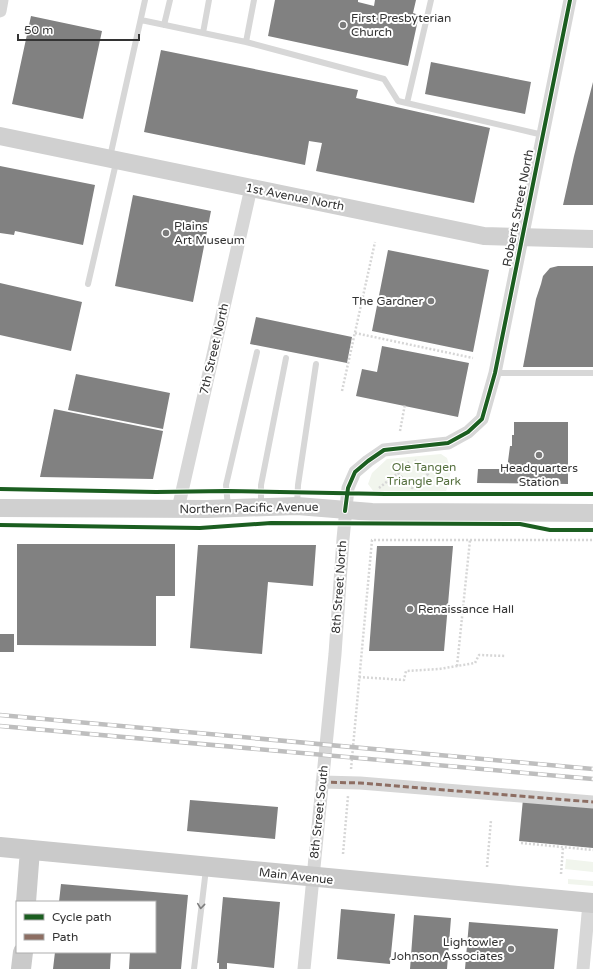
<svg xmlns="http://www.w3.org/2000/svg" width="593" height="969" font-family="'Varela Round',sans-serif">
<rect width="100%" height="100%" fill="#fff"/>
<path fill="#f1f5ed" d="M441 454 447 458 451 471 446 492H374L368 484 372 473 387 459Z
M566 859 593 862V872L565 869Z
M568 879 593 881V886L568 884Z"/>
<path fill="#818181" d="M275 0H358V2L374 6 375 0H416L413 13 419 15 408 66 268 36Z
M31 16 102 31 83 119 12 104Z
M161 50 358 90 356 98 490 128 474 203 316 171 322 143 309 141 305 165 144 132Z
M431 62 531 82 525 114 425 94Z
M593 82V205H563L574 156Z
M0 166 95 185 83 245 15 231 14 235 0 233Z
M133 195 211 211 193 302 115 286Z
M388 250 489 270 473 352 372 331Z
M558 266H593V367H523L536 299 541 284 543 276 550 268Z
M0 283 82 302 71 351 0 335Z
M256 317 352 337 347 363 250 344Z
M382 346 469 363 458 417 356 396 362 369 377 372Z
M76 374 170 393 163 429 68 410Z
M54 409 163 431 153 479 40 477Z
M514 422H568V484L477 483 478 469H507L510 446H512V435H514Z
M17 544H175V596H156V646L17 645Z
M198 545H316L313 586 268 582 262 654 190 648Z
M377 546H453L444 651H369Z
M0 634H14V652H0Z
M523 799 593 804V848L519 841Z
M190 800 278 807 275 839 187 831Z
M61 884 188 895 181 969H129L130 952H155V902H59Z
M223 897 280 902 274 968 227 963V969H219V963H217Z
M341 909 395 914 390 964 337 959Z
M414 915 451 918 447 969H410Z
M469 922 558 929 554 969H465Z
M55 952H111L110 969H53Z"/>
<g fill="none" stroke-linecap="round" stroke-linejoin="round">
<path stroke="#d6d6d6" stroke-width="2.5" stroke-dasharray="2 2" stroke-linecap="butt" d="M355 333 473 358
M342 391 375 242
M400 431 405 404
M398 473 397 471 409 462
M379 488 398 473 412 488 428 474 415 460
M457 666 470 540
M359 677 404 680 406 671 439 669 475 663 479 655 506 656
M351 769 372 540H593
M521 843 593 850
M343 854 348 796
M487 867 491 820
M561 874 563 847"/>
<path stroke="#d7d7d7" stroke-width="6" d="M141 20 246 42 384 79 398 101 543 135
M164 25 170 0
M203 33 209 0
M246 42 254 0
M407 103 431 0
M110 157 145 0
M88 284 116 163
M495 373H593
M297 505 298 485 316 364
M261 506V485L286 358
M228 507 226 485 257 352
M194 969 206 869"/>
<path stroke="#d7d7d7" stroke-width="13" d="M0 11 2 0
M178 509 251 188
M322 782 360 783 593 802
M304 969 335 654 343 539 348 488 355 472 368 461 384 450 448 443 468 432 482 419 495 373 570 0
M583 969 589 903"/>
<path stroke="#d0d0d0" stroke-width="18" d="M0 136 484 236 593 239
M0 508 207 509 297 506 372 512 593 513"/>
<path stroke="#cacaca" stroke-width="20" d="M0 847 593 903
M26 902 30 850
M21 969 23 952"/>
<defs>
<path id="rail" d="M0 715 593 769
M0 726 593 779"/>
</defs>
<use href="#rail" stroke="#bebebe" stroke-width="4.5"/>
<use href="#rail" stroke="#fff" stroke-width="3" stroke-dasharray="9" stroke-linecap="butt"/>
<path stroke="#8d6e63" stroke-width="3" stroke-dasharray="6 3" stroke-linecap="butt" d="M322 782 360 783 593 802"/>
<defs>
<path id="cycleway" d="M0 489 156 492 227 491 385 494H593
M345 511 348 488 355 472 368 461 384 450 448 443 468 432 482 419 495 373 570 0
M0 525 200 528 271 523 520 524 550 530H593"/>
</defs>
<use href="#cycleway" stroke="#fff" stroke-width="6"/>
<use href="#cycleway" stroke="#1b5e20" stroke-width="4"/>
</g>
<defs><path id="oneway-chevron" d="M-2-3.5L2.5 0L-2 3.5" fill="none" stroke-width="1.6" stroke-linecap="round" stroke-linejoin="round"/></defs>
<use stroke="#7d7d7d" href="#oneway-chevron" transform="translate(201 906) rotate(96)"/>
<g fill="#7a7a7a" stroke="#fff" stroke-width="1.5">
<circle cx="343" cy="25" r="4"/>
<circle cx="166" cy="233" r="4"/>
<circle cx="431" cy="301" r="4"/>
<circle cx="539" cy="455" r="4"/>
<circle cx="410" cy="609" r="4"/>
<circle cx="511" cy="949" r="4"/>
</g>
<g text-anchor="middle" stroke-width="4" stroke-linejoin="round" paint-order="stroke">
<g font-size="12" fill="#333" stroke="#fff" text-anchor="start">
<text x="351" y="22">First Presbyterian<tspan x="351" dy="14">Church</tspan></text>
<text x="174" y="230">Plains<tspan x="174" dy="14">Art Museum</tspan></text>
<text x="423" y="305" text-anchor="end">The Gardner</text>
<text x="539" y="472" text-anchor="middle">Headquarters<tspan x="539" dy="14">Station</tspan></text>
<text x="418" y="613">Renaissance Hall</text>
<text x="503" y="946" text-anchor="end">Lightowler<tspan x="503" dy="14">Johnson Associates</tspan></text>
</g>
<g font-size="12" fill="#333" stroke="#fff">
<text transform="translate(295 197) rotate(11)" y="4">1st Avenue North</text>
<text transform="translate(518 208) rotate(-79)" y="4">Roberts Street North</text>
<text transform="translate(214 349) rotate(-77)" y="4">7th Street North</text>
<text transform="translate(249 508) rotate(-1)" y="4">Northern Pacific Avenue</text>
<text transform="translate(339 587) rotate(-86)" y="4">8th Street North</text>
<text transform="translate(319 812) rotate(-84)" y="4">8th Street South</text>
<text transform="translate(296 876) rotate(6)" y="4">Main Avenue</text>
</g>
<g font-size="12" fill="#56703f" stroke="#fff">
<text x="424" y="471">Ole Tangen<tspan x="424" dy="14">Triangle Park</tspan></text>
</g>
</g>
<rect x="16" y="901" width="140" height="52" fill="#ffffff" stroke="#adadad"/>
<rect x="24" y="914" width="20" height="6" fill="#1b5e20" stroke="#adadad"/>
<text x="52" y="921" font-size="12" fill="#333333">Cycle path</text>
<rect x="24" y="934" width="20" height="6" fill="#8d6e63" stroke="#adadad"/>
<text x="52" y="941" font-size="12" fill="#333333">Path</text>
<path d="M18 34v6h121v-6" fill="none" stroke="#333333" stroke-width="2"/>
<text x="24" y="34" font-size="12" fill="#333333" stroke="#ffffff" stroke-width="3" paint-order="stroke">50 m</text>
</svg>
